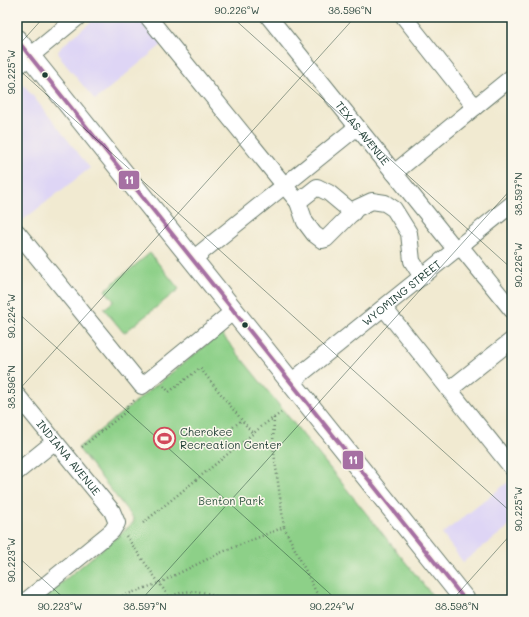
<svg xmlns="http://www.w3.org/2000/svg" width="529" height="617" font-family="Mali,sans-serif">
<rect width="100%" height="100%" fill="#fbf7ec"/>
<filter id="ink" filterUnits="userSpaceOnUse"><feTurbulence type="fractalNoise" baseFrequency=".025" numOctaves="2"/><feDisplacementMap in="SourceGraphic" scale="8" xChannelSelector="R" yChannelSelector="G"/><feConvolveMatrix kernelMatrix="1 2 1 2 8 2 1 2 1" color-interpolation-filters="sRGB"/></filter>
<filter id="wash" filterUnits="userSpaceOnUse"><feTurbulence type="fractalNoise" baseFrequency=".012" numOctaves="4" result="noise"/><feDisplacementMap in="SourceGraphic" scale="16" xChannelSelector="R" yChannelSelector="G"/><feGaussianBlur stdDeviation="0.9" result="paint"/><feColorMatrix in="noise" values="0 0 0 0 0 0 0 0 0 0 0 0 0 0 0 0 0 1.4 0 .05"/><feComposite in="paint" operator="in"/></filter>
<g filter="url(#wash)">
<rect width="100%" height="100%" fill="#f1ead1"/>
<path fill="#ded5f5" d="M97 17H142L164 43 95 100 61 59 58 52 62 46Z
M20 84 25 86 90 168 18 224 17 223V85Z
M512 479V524L463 562 442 534Z"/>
<path fill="#8dd088" stroke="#56865e" d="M150 253 179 289 124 333 104 309 114 301 105 290Z
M221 333 436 600H41L133 523 134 519 78 448Z"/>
</g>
<g filter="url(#ink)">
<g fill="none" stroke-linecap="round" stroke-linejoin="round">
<defs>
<g id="minor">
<path d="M148 17 289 191 298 202 305 222 314 234 322 240 326 239 357 208 372 201 385 203 394 209 409 233 412 261 422 277"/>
<path id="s1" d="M269 17 456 250"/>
<path d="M404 17 475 107"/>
<path d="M17 67 78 17"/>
<path d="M394 173 512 77"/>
<path d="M298 202 317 187 329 193 353 213"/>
<path d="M17 232 142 386 235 310"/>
<path d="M460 246 512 310"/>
<path d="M193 259 357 127"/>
<path d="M384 308 512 468"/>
<path id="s2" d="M291 382 512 204"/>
<path d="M449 390 512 340"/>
<path id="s3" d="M17 395 112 511 117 523 112 531 27 600"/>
<path d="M17 472 54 442"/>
</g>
<path id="major" d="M17 40 465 600"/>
</defs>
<use href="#minor" stroke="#687a6b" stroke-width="18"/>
<use href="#major" stroke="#687a6b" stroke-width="22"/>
<path stroke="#687a6b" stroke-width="2.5" stroke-dasharray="1 3" stroke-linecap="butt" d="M164 386 169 392 200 368 253 434
M274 418 273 445 284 527
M233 427 242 420
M82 447 128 410 126 407 136 399
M143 523 266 423 281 413
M126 536 169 597
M111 600 159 583 220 553 284 527 320 600
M165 600C182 588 205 589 222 600"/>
<use href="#minor" stroke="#fff" stroke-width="16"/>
<use href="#major" stroke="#fff" stroke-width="20"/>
<defs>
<path id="bus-1" d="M17 40 465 600"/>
</defs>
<use href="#bus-1" stroke="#fbf7ec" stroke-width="7"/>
<use href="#bus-1" stroke="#a670a3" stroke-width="4"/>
</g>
</g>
<path fill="none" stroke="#1f3d34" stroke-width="1" stroke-opacity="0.45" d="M232 17 512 269M503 17 512 25M17 47 44 17M17 68 512 513M17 312 337 600M17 392 355 17M17 556 66 600M141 600 512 188M452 600 512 533"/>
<defs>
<symbol id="stadium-ring" viewBox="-11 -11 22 22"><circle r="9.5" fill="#fbf7ec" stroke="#d1495b" stroke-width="1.5"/><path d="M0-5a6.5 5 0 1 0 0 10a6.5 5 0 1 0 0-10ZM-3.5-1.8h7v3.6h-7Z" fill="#d1495b"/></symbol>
</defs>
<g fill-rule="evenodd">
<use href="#stadium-ring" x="152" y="426" width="25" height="25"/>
</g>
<g fill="#1f3d34" stroke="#fbf7ec" stroke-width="1.5">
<circle cx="45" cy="75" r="3.5"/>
<circle cx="245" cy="325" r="3.5"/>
</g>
<g text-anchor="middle" stroke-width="3" stroke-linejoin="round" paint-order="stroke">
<g font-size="11" fill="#1f3d34" stroke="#fbf7ec">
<text dy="4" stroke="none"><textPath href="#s1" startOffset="149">TEXAS AVENUE</textPath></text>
<text dy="4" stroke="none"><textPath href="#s2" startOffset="142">WYOMING STREET</textPath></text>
<text dy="4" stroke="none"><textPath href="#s3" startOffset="81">INDIANA AVENUE</textPath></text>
</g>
<g font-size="11" fill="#1f3d34" stroke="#fbf7ec" text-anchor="start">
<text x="180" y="436">Cherokee<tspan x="180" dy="13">Recreation Center</tspan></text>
</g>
<g font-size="11" fill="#355a45" stroke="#fbf7ec">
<text x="231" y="505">Benton Park</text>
</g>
</g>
<g stroke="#fbf7ec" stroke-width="1.5">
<rect x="118" y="170" width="22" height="20" rx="4" fill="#a670a3"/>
<rect x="342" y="450" width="22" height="20" rx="4" fill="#a670a3"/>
</g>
<g font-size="11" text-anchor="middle" font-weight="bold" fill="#fff">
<text x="129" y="184">11</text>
<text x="353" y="464">11</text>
</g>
<rect width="529" height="617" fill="none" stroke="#fbf7ec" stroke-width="44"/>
<rect x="22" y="22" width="485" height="573" fill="none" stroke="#1f3d34" stroke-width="1.5"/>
<g font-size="10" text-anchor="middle" fill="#1f3d34">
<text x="237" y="14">90.226°W</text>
<text x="350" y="14">38.596°N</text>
<text transform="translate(11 72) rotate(-90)" y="4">90.225°W</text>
<text transform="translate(518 194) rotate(-90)" y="4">38.597°N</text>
<text transform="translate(518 265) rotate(-90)" y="4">90.226°W</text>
<text transform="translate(11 316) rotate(-90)" y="4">90.224°W</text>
<text transform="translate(11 387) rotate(-90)" y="4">38.596°N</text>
<text transform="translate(518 509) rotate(-90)" y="4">90.225°W</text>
<text transform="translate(11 560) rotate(-90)" y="4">90.223°W</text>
<text x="60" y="610">90.223°W</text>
<text x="145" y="610">38.597°N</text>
<text x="332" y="610">90.224°W</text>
<text x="457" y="610">38.598°N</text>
</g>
</svg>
